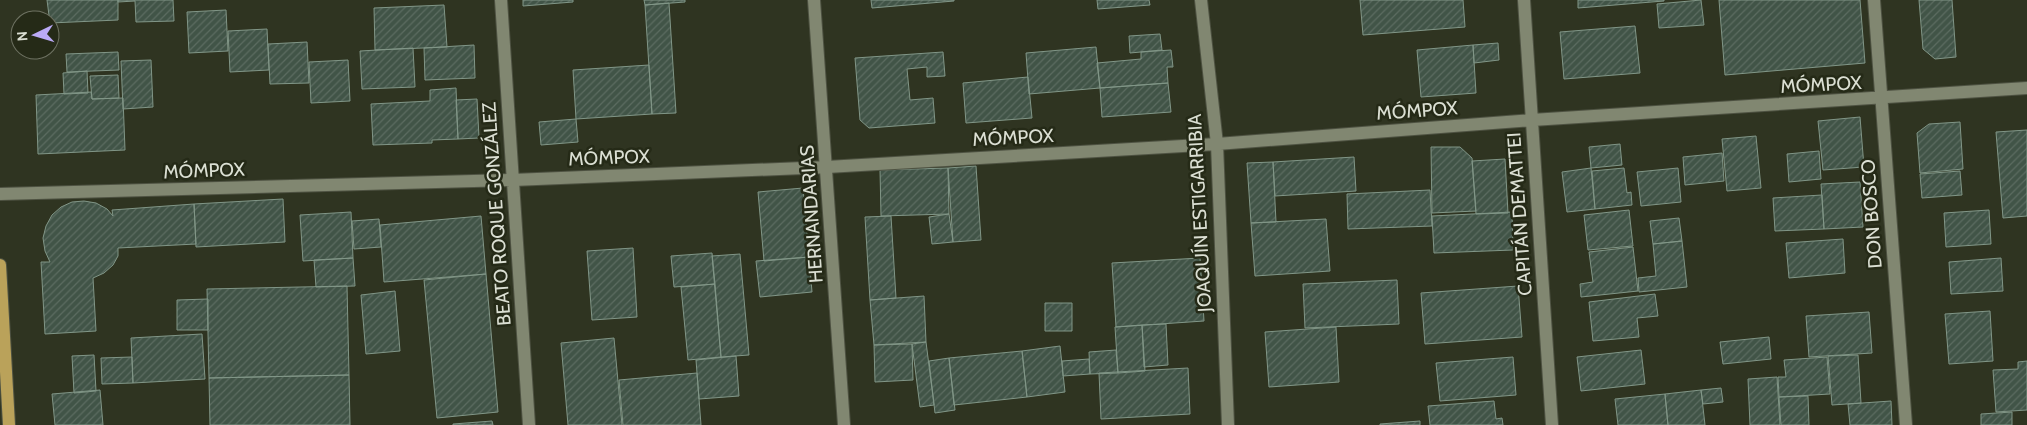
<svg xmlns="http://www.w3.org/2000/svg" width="2027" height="425" font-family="Cabin,sans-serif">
<defs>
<pattern id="building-hatch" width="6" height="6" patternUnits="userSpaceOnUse" patternTransform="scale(1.25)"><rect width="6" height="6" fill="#415447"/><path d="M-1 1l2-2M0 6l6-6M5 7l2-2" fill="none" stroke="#5c6c61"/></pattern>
</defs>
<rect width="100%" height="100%" fill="#2f3421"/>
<path fill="url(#building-hatch)" stroke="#819687" d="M47 0H118V20L50 23Z
M118 0H173L174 21 136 22 135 1 118 2Z
M523 0H573V2L523 6Z
M644 0H685V2L645 5Z
M871 0H954V1L872 8Z
M1097 0H1149L1150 5 1098 9Z
M1360 0H1463L1465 27 1363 35Z
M1578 0H1664V1L1578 8Z
M1701 0 1704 25 1659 28 1657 4Z
M1719 0H1860L1865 63 1725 75Z
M1919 0H1952L1956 57 1935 59 1923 49Z
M669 3 676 113 652 114 645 5Z
M444 5 447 47 375 50 374 8Z
M226 10 228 51 189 53 187 12Z
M1635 26 1640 73 1564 79 1560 32Z
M267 29 269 70 230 72 228 31Z
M1160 34 1162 50 1130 53 1129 36Z
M307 42 309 83 270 84 268 44Z
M1498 43 1499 60 1474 63 1473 45Z
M474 45 475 78 425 80 424 48Z
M1473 45 1476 93 1421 97 1417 50Z
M1096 47 1100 88 1029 94 1026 53Z
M413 48 415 87 362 89 360 51Z
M1171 50 1173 67H1167L1168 83 1100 88 1097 63 1141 59V52Z
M118 52 119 70 67 72 66 54Z
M943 52 945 76 927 77V67L907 69 910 100 933 98 935 123 869 128 860 120 855 58Z
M151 60 153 107 123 109 121 61Z
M348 60 350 101 311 103 309 62Z
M649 65 652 114 576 119 573 70Z
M87 71 88 93 64 94 63 73Z
M118 75 119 98 92 99 90 76Z
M1028 77 1032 118 966 123 963 83Z
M1168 83 1171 112 1102 117 1100 88Z
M456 88 458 139 432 140V143L373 145 371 104 430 101V90Z
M91 92 92 99 123 98 125 150 38 154 36 95Z
M477 99 479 138 458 139 456 100Z
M1860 117 1864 167 1823 170 1818 121Z
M576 119 578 142 541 145 539 122Z
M1960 122 1963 169 1920 173 1917 133 1929 124Z
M2027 130V216L2003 218 1996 132Z
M1756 136 1761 188 1727 191 1722 139Z
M1620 144 1622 165 1591 168 1589 147Z
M1431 147H1460L1472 158 1476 211 1432 213Z
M1819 151 1821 179 1789 182 1787 154Z
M1722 153 1724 181 1685 185 1683 157Z
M1354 157 1356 191 1275 196 1273 162Z
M1505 159 1508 213 1476 214 1472 161Z
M1273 162 1276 222 1251 223 1247 163Z
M976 166 981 240 953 242 948 168Z
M948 168 949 214 881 216 880 170Z
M1591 168 1595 209 1567 212 1562 172Z
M1624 168 1627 193 1631 192 1632 205 1595 209 1592 171Z
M1678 168 1681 202 1641 206 1637 172Z
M1960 171 1962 195 1922 198 1920 174Z
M1860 182 1863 227 1824 229 1821 184Z
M803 188 809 257 764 261 758 192Z
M1430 190 1432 226 1348 229 1347 194Z
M1822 195 1824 229 1775 231 1773 198Z
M283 199 285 242 196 247 194 204Z
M84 201 96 203 107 209 113 216 112 210 194 204 196 244 118 248V256L113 265 104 273 93 278 96 331 45 334 41 262H50L45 251 43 238 46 226 52 215 61 207 72 202Z
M1629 210 1633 246 1588 250 1584 215Z
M1989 210 1991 244 1946 247 1944 213Z
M351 212 353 258 303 261 300 215Z
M1512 212 1513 250 1434 253 1432 216Z
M949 214 953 242 932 244 929 217Z
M481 216 486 274 384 282 380 225Z
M891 216 896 298 870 300 865 217Z
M1679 218 1682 241 1653 244 1650 221Z
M379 219 381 247 354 249 352 221Z
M1326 219 1330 271 1255 276 1251 223Z
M1843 239 1845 273 1789 278 1786 243Z
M1682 241 1687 287 1639 292 1638 278 1656 276 1653 244Z
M1633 247 1638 291 1581 297 1580 284 1593 282 1589 252Z
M633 248 637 317 592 320 587 251Z
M712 253 715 284 674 287 671 256Z
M740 254 749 355 721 357 712 256Z
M809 257 812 292 760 297 756 261Z
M353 258 355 286 316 287 314 260Z
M1200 258 1204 321 1116 327 1112 263Z
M2001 258 2003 291 1951 294 1949 262Z
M486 274 498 412 437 418 424 280Z
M1397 280 1399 324 1305 328 1303 284Z
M715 284 721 357 688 360 681 287Z
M347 286 349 375 209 378 207 289Z
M1518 286 1522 337 1425 344 1421 293Z
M395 291 400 351 366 354 361 295Z
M1655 294 1658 316 1637 318 1639 337 1593 341 1589 302Z
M924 296 926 342 874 345 870 300Z
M208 299V330H177V300Z
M1045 303H1072V331H1045Z
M1990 311 1993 361 1949 364 1945 314Z
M1869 312 1872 353 1809 357 1806 316Z
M1166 324 1168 365 1144 367 1142 325Z
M1142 325 1145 371 1118 373 1115 327Z
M1336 327 1339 382 1269 387 1265 332Z
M202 334 205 379 133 383 131 338Z
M1769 337 1771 359 1723 364 1720 342Z
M614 338 622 425H568L561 343Z
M926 342 934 405 920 407 912 344Z
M912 344 913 380 875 382 874 345Z
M1060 346 1065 392 1027 397 1022 351Z
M1116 350 1118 373 1090 374 1089 352Z
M1641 350 1645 384 1581 391 1577 357Z
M1022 351 1027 397 954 405 949 358Z
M94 355 96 391 74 393 72 356Z
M1858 355 1861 403 1832 405 1828 356Z
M736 356 739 396 699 399 696 360Z
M132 357 133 383 102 384 101 358Z
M1513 357 1516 395 1440 401 1436 363Z
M1827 357 1830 394 1779 397 1778 377H1786L1784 360Z
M949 358 955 410 935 413 929 361Z
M1089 359 1090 374 1063 376 1062 361Z
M2027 361V410L1996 412 1993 370 2018 369V362Z
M1188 368 1190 414 1101 419 1099 373Z
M697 373 701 425H623L619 380Z
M349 375 350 425H210L209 378Z
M1777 377 1780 425H1750L1748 379Z
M1721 388 1723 402 1703 404 1701 390Z
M100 390 103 425H55L52 394Z
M1701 390 1705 425H1668L1665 394Z
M1665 394 1668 425H1618L1615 399Z
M1808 396 1809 425H1781L1779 397Z
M1494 401 1496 419 1502 418 1503 425H1430L1428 406Z
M1891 401 1892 425H1850L1848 404Z
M2012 412V425H1981V414Z
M492 421 493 425H453V424Z
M1420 421V425H1380V424Z"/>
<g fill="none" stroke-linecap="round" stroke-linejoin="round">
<defs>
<path id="minor" d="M501 0 529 425
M814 0 844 425
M1201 0 1217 144 1228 425
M1524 0 1552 425
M1874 0 1906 425
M0 194 513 180 827 167 1217 144 1532 120 2027 88"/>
<path id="major" d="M0 265 9 425"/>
</defs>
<use href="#minor" stroke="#4e5242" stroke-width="14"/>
<use href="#major" stroke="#4e5242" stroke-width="14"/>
<use href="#minor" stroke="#818771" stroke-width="12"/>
<use href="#major" stroke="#baa25a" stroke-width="12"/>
</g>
<g text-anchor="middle" stroke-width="5" stroke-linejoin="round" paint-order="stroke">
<g font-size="19" fill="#dbdfd3" stroke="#252a17">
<text transform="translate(1821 84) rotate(-3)" y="7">MÓMPOX</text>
<text transform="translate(1417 110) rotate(-4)" y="7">MÓMPOX</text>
<text transform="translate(1013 137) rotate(-3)" y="7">MÓMPOX</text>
<text transform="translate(609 157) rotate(-2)" y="7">MÓMPOX</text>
<text transform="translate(204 170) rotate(-2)" y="7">MÓMPOX</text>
<text transform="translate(1199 213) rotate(-93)" y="7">JOAQUÍN ESTIGARRIBIA</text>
<text transform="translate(496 214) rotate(-94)" y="7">BEATO ROQUE GONZÁLEZ</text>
<text transform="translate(811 214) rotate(-94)" y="7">HERNANDARIAS</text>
<text transform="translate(1519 214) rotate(-94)" y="7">CAPITÁN DEMATTEI</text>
<text transform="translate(1871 214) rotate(-94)" y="7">DON BOSCO</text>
</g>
</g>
<g transform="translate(35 35) rotate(265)"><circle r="24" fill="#252a17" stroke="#6e7262"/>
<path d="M0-4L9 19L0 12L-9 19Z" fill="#bbaaf6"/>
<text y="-8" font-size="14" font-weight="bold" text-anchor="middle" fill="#dbdfd3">N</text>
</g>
</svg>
